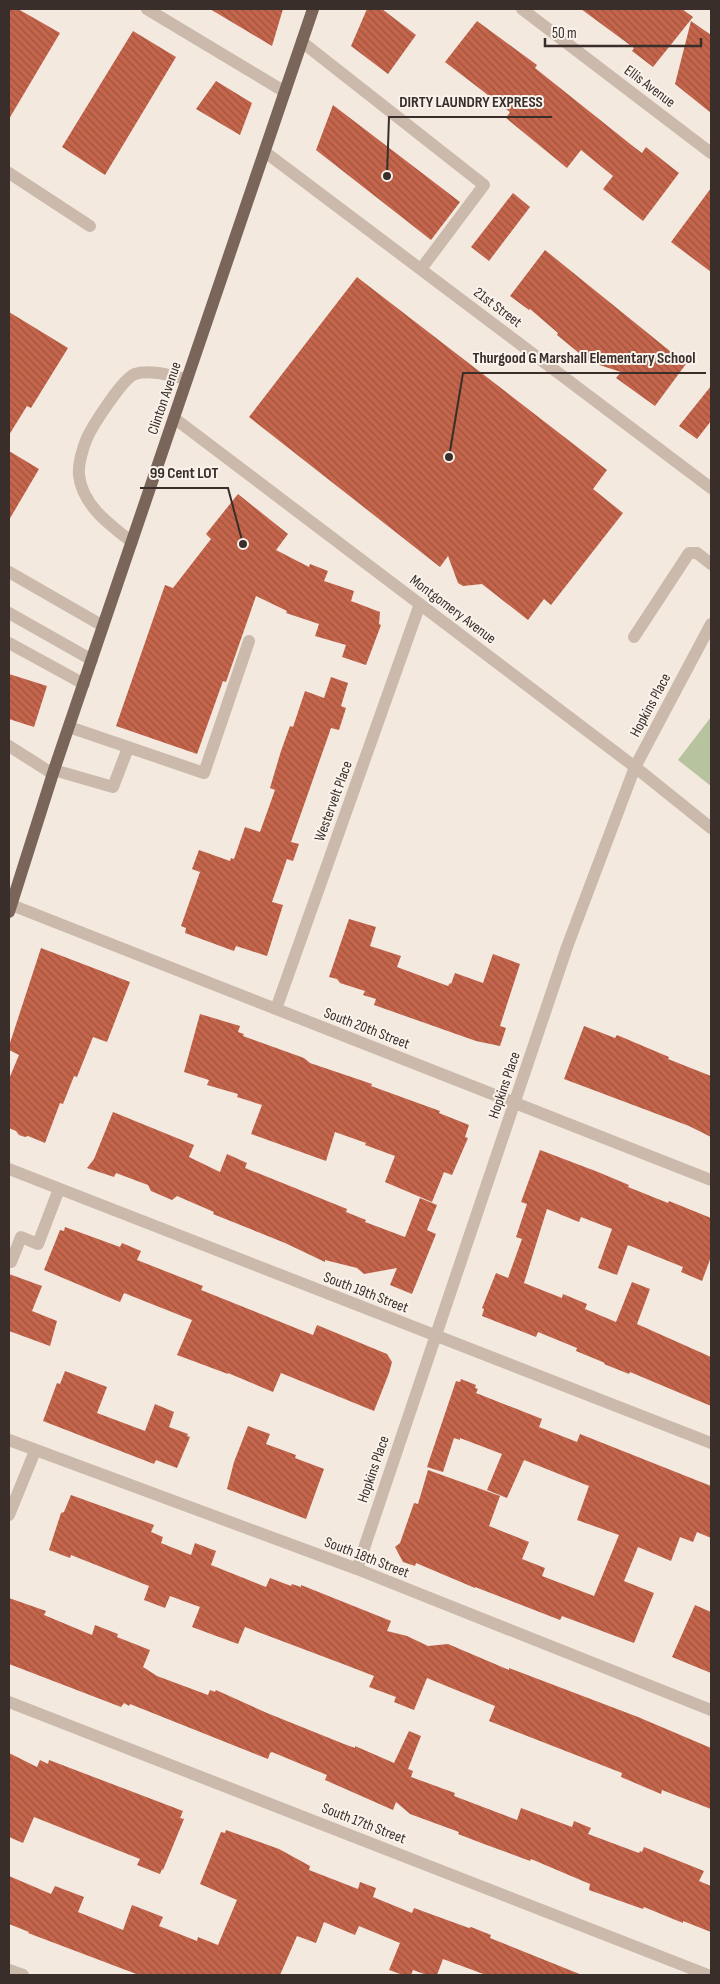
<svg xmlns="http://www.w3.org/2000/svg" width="720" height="1984" font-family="'Sofia Sans Condensed',sans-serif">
<defs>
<pattern id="building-back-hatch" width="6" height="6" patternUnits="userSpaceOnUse" patternTransform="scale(1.25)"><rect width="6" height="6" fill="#c4654c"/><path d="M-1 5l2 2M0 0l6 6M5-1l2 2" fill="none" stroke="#a0543f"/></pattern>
</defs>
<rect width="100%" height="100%" fill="#f3e9df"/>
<path fill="#b7c29f" d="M711 717V786L678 760Z"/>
<path fill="url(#building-back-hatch)" d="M9 9H18L60 33 9 119Z
M210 9H283L272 46Z
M367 9H382L416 35 388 74 351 46Z
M581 9H682L693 17 653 67 632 51 634 48Z
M477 21 537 65 535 68 634 147 642 153 646 147 679 173 643 221 603 189 613 176 581 150 567 168 506 118 510 112 445 62Z
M691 21 711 35V113L675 84Z
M133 31 176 57 105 175 62 147Z
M216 81 252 103 240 135 196 109Z
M333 105 460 202 431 240 316 150Z
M711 188V272L671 242Z
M513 193 530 207 489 261 471 247Z
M545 250 686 364 655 406 616 378 621 372 590 362 557 335 558 333 530 309 529 310 510 296Z
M357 277 607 470 593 489 623 513 551 605 544 599 528 620 482 584 463 586 458 583 448 556 440 567 249 417Z
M9 312 68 348 31 408 27 406 9 435Z
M711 386V421L697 439 679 426Z
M9 451 39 469 9 520Z
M238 494 288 534 276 550 309 567 310 564 328 571 324 581 354 591 351 601 380 612 379 624 381 625 366 665 342 657 346 645 315 636 319 624 286 613 287 611 256 596 226 682 223 681 197 754 116 726 165 585 173 588 211 539 206 534Z
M9 674 47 686 34 727 9 719Z
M331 677 348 683 341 706 346 708 339 730 331 728 291 842 299 844 293 861 287 859 272 902 283 905 267 956 236 946 234 951 185 933 186 928 181 926 200 872 192 869 199 850 230 861 231 858 234 859 245 827 260 832 275 790 270 788 281 751 290 726 293 727 305 691 324 698Z
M349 919 376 927 370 946 401 956 397 967 448 986 450 983 451 984 455 973 483 983 493 954 520 964 500 1026 506 1028 500 1046 476 1041 374 1005 376 999 363 995 365 991 340 983 337 979 329 977Z
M41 948 130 982 107 1042 93 1037 77 1077 74 1076 63 1104 60 1103 45 1143 28 1136 25 1137 19 1135 16 1131 9 1128V1079L19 1055 9 1050V1046Z
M200 1014 240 1026 238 1032 244 1034 243 1036 304 1058 310 1063 372 1084 371 1086 440 1111 439 1113 469 1125 465 1137 468 1138 452 1175 444 1172 432 1202 385 1182 395 1156 365 1145 366 1143 335 1132 326 1161 251 1134 262 1105 237 1097 238 1094 207 1085 209 1080 184 1072Z
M584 1026 615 1038 617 1035 669 1057 668 1059 711 1076V1137L689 1126 564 1079Z
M113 1112 194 1145 189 1157 220 1172 227 1154 247 1163 245 1168 347 1209 346 1212 366 1220 365 1222 405 1237 420 1198 437 1205 427 1230 436 1234 412 1294 390 1285 397 1268 364 1274 357 1268 325 1260V1262L285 1243 213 1214 214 1212 177 1196 172 1200 151 1191 148 1185 116 1173 114 1177 87 1168 94 1159Z
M540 1150 598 1172 629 1185 628 1187 668 1203 669 1201 711 1218V1257L702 1281 681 1272 683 1267 628 1245 617 1275 598 1268 612 1229 581 1217 579 1222 547 1209 524 1283 562 1298 563 1294 587 1304 585 1309 616 1322 632 1282 650 1289 637 1324 711 1357V1406L630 1372 629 1374 604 1364 605 1363 576 1351 577 1348 538 1332 536 1337 482 1316 484 1309 482 1308 496 1273 508 1278 522 1239 516 1237 527 1204 521 1202Z
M65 1227 120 1247 122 1243 141 1251 137 1260 203 1286 201 1290 313 1335 317 1325 387 1354 392 1362 389 1373 374 1411 281 1373 273 1392 228 1373V1374L177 1355 192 1320 124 1293 120 1302 44 1270 60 1230 64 1231Z
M9 1274 42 1286 32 1311 57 1321 50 1346 9 1331Z
M65 1371 107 1387 97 1413 145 1431 155 1404 174 1412 169 1427 188 1434 187 1436 190 1437 177 1468 156 1460 154 1464 43 1421 57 1383 60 1384Z
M461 1379 476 1385 475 1388 478 1389 476 1393 542 1419 539 1427 577 1442 580 1434 711 1486V1538L697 1532 693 1542 680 1537 671 1561 638 1547 624 1581 654 1593 634 1643 562 1616 560 1620 475 1587V1588L416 1563 415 1566 403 1562 395 1547 400 1543 414 1503 418 1504 428 1470 500 1496 489 1526 529 1542 522 1559 545 1568 542 1576 594 1596 619 1535 577 1520 589 1486 524 1460 507 1498 487 1490 502 1454 460 1438V1440L454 1438 443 1472 427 1467 456 1381 460 1382Z
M248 1426 270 1434 266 1444 296 1455 295 1458 324 1469 306 1519 227 1489 234 1462Z
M71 1495 154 1525 151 1532 163 1537 161 1543 191 1555 195 1543 216 1551 211 1565 266 1587 270 1578 291 1586 292 1584 301 1587V1585L391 1621 387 1631 407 1636 428 1646 448 1644 509 1670V1668L638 1717 711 1748V1809L662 1790 661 1794 621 1777 622 1773 489 1721 495 1706 427 1678 414 1710 394 1702 396 1697 369 1687 374 1676 343 1664 245 1627 238 1644 192 1627 200 1607 170 1596 165 1608 144 1600 149 1586 71 1555 70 1558 49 1550 61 1513 64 1512Z
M9 1598 46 1611 44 1615 92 1635 95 1625 118 1634 117 1637 150 1650 143 1667 157 1676 208 1695 210 1690 215 1692 216 1690 267 1713 344 1744 355 1748V1746L394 1763 409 1731 421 1736 408 1769 413 1771 411 1777 455 1793 454 1796 517 1820 521 1808 572 1827 574 1821 591 1828 588 1834 639 1853 640 1851 642 1852 644 1847 704 1871 699 1881 711 1886V1932L683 1921V1923L644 1907 643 1909 589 1890 590 1884 531 1859 530 1861 484 1844 458 1834 459 1832 410 1814 396 1802 393 1810 325 1780 327 1775 272 1752 270 1753 268 1759 130 1704 129 1706 124 1703 121 1707 9 1664Z
M695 1605 711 1612V1673L672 1657Z
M9 1753 37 1767 40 1760 48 1764 49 1760 183 1811 180 1818 184 1819 163 1870 162 1869 160 1874 137 1865 140 1859 34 1817 23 1843 9 1837Z
M226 1830 279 1849 310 1866 309 1870 358 1889 360 1882 376 1888 373 1897 412 1913 414 1908 469 1928 471 1927 491 1935 490 1938 582 1975H486L443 1959 437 1975H427L413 1970 411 1975H403L389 1970 400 1943 359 1926 355 1935 324 1922 316 1943 297 1936 280 1975H139L28 1933 29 1932 9 1924V1876L51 1894 55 1886 84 1897 78 1912 123 1930 132 1905 163 1917 159 1926 197 1941 198 1937 218 1945 237 1900 200 1884 221 1832 225 1833Z"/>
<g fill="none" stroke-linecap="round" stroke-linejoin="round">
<path stroke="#cbb9ab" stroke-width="12" d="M147 9 285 92
M522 9 711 153
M302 42 484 185 421 269
M265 152 711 488
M9 173 90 226
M174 418 635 767 711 828
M132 542C110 525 82 505 79 475 78 464 83 447 87 438 93 425 123 378 135 374 150 369 172 376 187 379
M9 572 103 626
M9 613 92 660
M634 637 689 553H697L711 564
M9 643 84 684
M69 727 204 773 249 641
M9 746 53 774
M54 770 113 787 128 748
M9 904 711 1180
M276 1009 420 604
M9 1169 711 1443
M9 1261 11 1262 21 1237 38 1244 59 1189
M9 1440 357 1569 711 1710
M9 1515 35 1451
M357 1569 567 947 635 767 711 624
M9 1702 708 1975
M9 1970 23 1975"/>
<path stroke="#7a655b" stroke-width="12" d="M9 912 54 770 313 9"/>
</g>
<g text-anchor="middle" stroke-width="4" stroke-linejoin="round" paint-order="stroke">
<g font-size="15" fill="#392e2a" stroke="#faf3ec">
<text transform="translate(650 86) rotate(37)" y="5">Ellis Avenue</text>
<text transform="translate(498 307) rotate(37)" y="5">21st Street</text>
<text transform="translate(164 398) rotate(-71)" y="5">Clinton Avenue</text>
<text transform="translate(453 609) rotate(37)" y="5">Montgomery Avenue</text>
<text transform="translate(650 705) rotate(-62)" y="5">Hopkins Place</text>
<text transform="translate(333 801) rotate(-70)" y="5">Westervelt Place</text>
<text transform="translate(367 1028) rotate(21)" y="5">South 20th Street</text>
<text transform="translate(504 1085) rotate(-71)" y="5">Hopkins Place</text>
<text transform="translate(366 1292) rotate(21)" y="5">South 19th Street</text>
<text transform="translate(373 1469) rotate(-71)" y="5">Hopkins Place</text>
<text transform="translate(367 1557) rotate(21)" y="5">South 18th Street</text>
<text transform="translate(364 1823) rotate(21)" y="5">South 17th Street</text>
</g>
</g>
<path fill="none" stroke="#392e2a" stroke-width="2" d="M387 176L389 117H552M449 457L463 373H706M243 544L228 488H140"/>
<g fill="#392e2a" stroke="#faf3ec" stroke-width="2">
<circle cx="387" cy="176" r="5"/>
<circle cx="449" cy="457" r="5"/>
<circle cx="243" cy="544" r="5"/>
</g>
<g font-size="16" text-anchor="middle" font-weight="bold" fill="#392e2a" stroke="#faf3ec" stroke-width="4" stroke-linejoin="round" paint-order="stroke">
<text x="471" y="107">DIRTY LAUNDRY EXPRESS</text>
<text x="584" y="363">Thurgood G Marshall Elementary School</text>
<text x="184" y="478">99 Cent LOT</text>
</g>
<rect width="720" height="1984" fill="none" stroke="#392e2a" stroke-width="20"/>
<path d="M545 38v8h156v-8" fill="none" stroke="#392e2a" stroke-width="2.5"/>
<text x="552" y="38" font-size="15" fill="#392e2a" stroke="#faf3ec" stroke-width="4" paint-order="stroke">50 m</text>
</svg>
